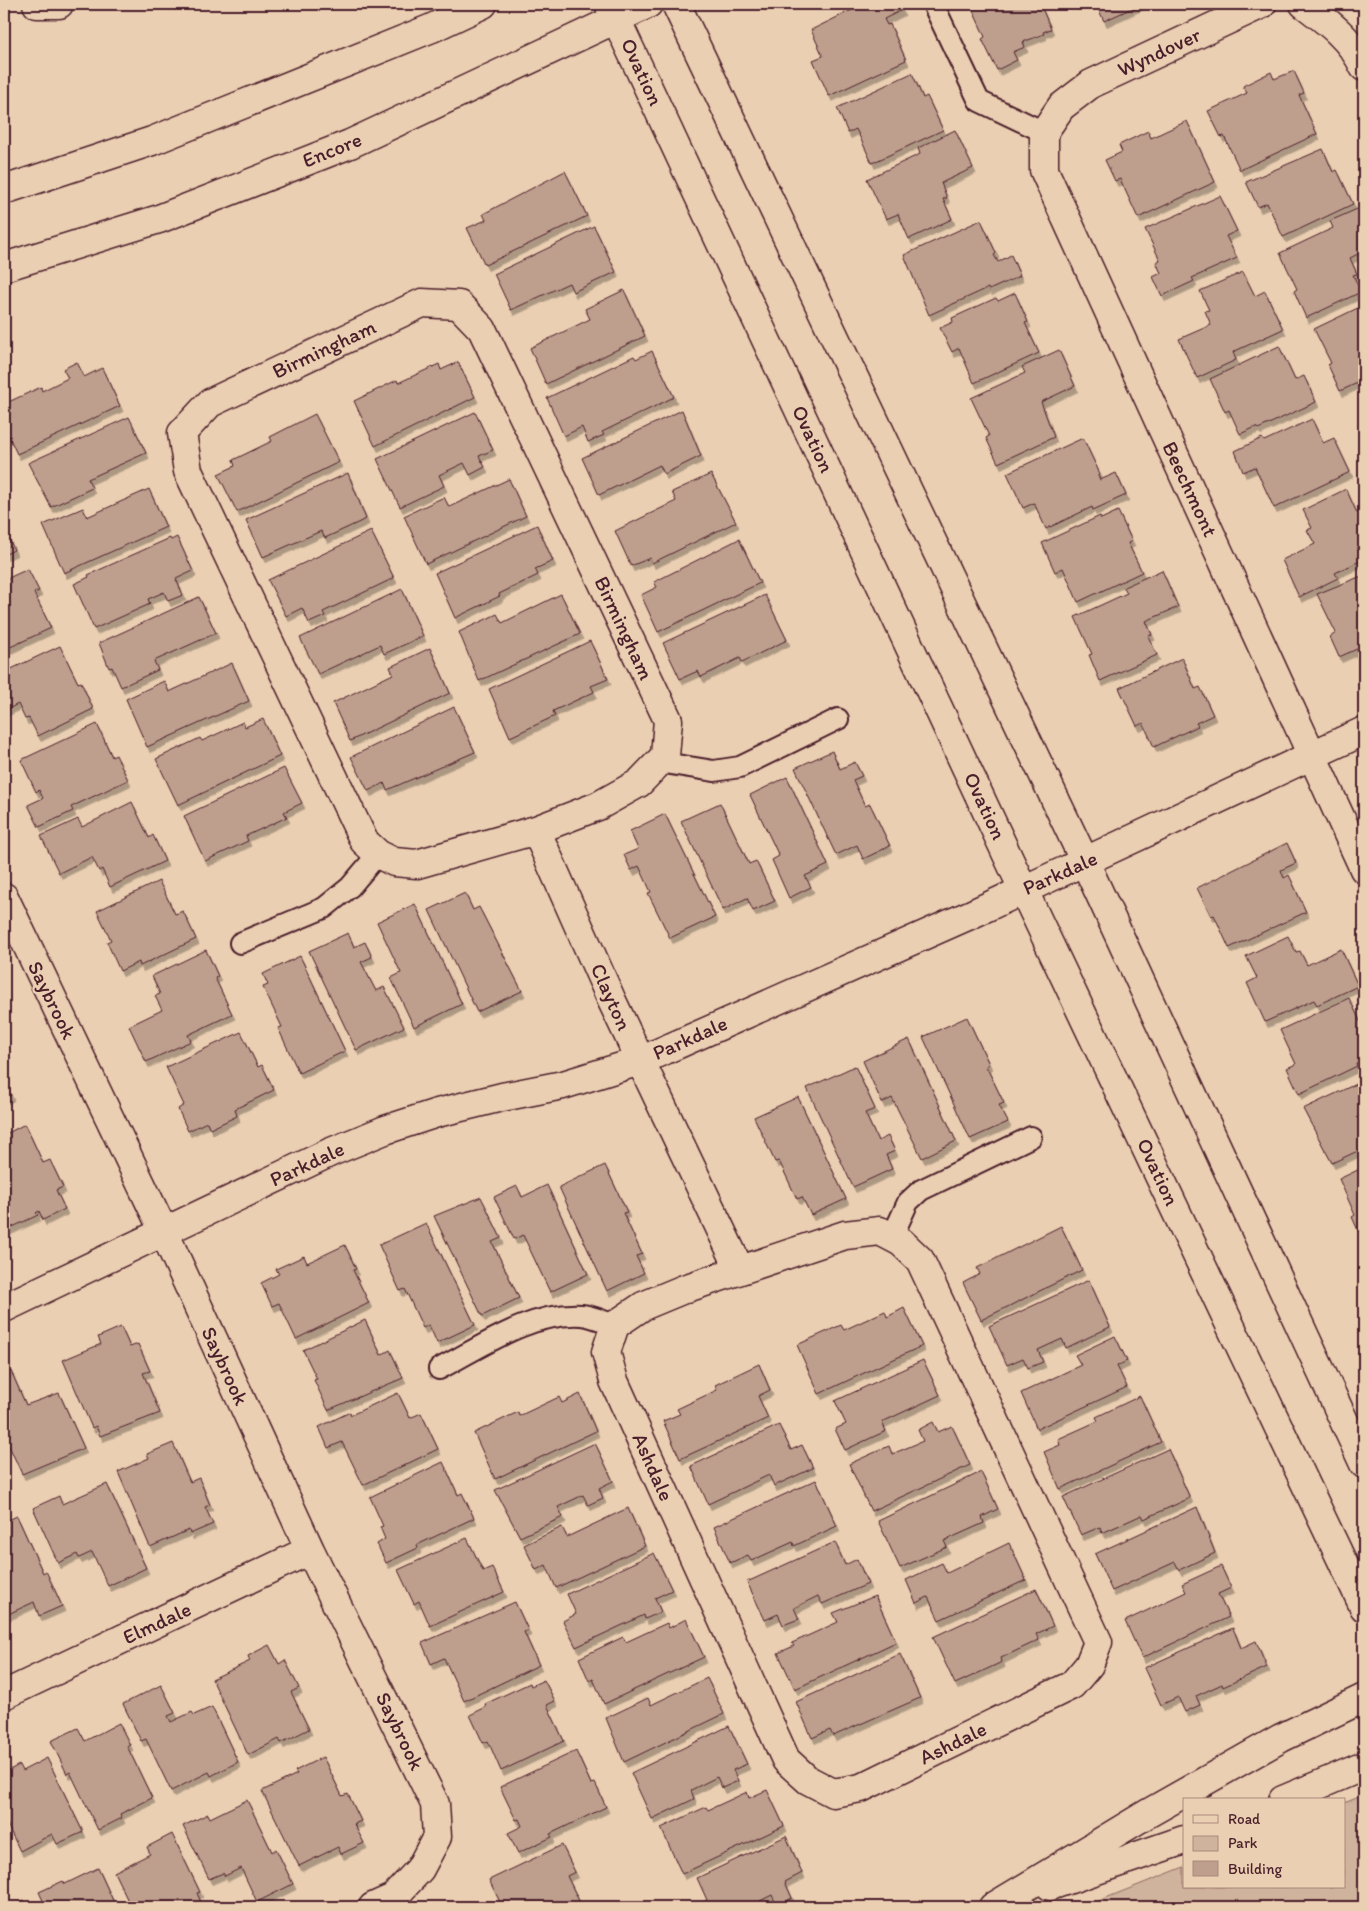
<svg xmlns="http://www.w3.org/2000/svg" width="1368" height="1911" font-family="Itim,sans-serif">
<defs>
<filter id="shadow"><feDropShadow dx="3" dy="5.5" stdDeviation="0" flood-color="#0004"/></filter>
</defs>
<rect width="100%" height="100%" fill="#ebcfb2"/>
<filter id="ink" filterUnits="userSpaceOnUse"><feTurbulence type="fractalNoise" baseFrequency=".02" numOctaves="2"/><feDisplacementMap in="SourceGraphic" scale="10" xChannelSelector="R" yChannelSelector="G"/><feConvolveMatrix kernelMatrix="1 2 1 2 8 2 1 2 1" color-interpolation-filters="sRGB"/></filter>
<g filter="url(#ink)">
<path fill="#d0b39c" stroke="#8d6964" d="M1364 1795V1907H1083L1184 1867V1887H1344V1803Z"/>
<path fill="#be9e8d" stroke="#4a1f2b" filter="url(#shadow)" d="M860 4H899L902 10 884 19 887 25 890 24 906 60 829 96 813 60 823 56 811 30 858 7Z
M970 4H1040L1051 29 1043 32 1044 34 1023 42 1025 47 1013 52 1017 60 997 70 982 39 985 37Z
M1096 4H1141L1104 21Z
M1294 71 1304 93 1299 95 1317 134 1240 170 1224 136 1221 137 1208 111 1247 93 1243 86 1271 72 1274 79Z
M912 73 923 98 927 96 943 130 872 163 856 129 848 133 837 108Z
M1187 121 1215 182 1138 218 1120 179 1115 181 1105 160 1122 152 1119 145 1148 131 1151 138Z
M955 130 973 168 941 183 947 198 943 199 952 219 909 239 898 214 886 219 867 179 920 154 918 148Z
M1323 149 1333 172 1337 170 1353 204 1283 237 1267 203 1258 207 1246 182Z
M565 171 587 216 485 265 467 228 486 220 483 214Z
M1220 196 1237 231 1226 236 1237 258 1192 278 1194 281 1162 296 1153 277 1161 273 1156 262 1160 260 1145 229Z
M1364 206V251L1350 258 1357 274 1353 275 1361 292 1306 318 1294 291 1297 289 1280 253 1333 228 1330 221Z
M981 220 996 253 994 255 998 262 1011 255 1020 276 989 290 988 288 929 315 904 255Z
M594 226 616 272 573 292 569 283 511 310 494 274Z
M1243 272 1255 296 1265 291 1283 329 1233 352 1236 360 1197 378 1179 339 1211 325 1205 311 1209 310 1200 291Z
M624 290 645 336 546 384 530 348 590 319 585 309Z
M1015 293 1028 322 1025 323 1039 353 974 383 959 348 952 352 940 328 953 322 952 318 996 298 998 301Z
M1364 305V380L1340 391 1328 365 1331 363 1314 329Z
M1279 346 1295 380 1304 376 1316 402 1258 429 1256 427 1240 434 1229 410 1225 412 1210 379Z
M1059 350 1075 386 1041 402 1054 437 998 463 986 438 989 436 971 398 1025 373 1022 367Z
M652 351 674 397 602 432 604 435 588 442 582 427 564 436 547 398 634 356 636 359Z
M77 362 84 377 102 368 120 406 17 454 4 426V404L41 387 42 391 68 378 63 369Z
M458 362 475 397 375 446 354 401 397 380 398 383 439 364 441 370Z
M682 410 701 456 664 474 660 465 599 495 582 458Z
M475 412 493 450 479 456 485 467 470 475 464 463 439 475 444 486 400 507 377 459Z
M315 414 339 462 237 512 218 474 235 466 233 460 272 441 270 437Z
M129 417 146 453 88 479 92 488 51 507 28 463Z
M1312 419 1323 443 1334 438 1350 472 1274 508 1255 467 1243 472 1235 451 1262 438 1264 441Z
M1083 438 1100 474 1098 475 1100 480 1116 473 1126 495 1093 510 1092 507 1046 529 1034 503 1023 508 1007 473Z
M348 473 366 519 325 538 321 531 263 557 246 520Z
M711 474 736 522 652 563 650 558 631 566 615 531 676 501 672 492Z
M509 479 526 516 426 564 404 516 444 497 449 507Z
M149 489 166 527 64 573 43 525 83 508 87 517Z
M1346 489 1357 513 1364 510V559L1335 573 1338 578 1299 597 1282 560 1315 544 1307 530 1312 528 1303 510Z
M1118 511 1132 541 1128 543 1142 572 1078 602 1063 568 1055 572 1042 543 1100 516 1101 519Z
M537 525 553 561 535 569 538 575 499 594 500 596 455 618 435 573Z
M4 527 14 550 4 555Z
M371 531 394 578 323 612 325 616 309 623 302 608 286 616 268 580Z
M177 537 193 571 176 579 183 595 168 601 164 592 148 599 150 604 94 629 74 584 89 577 88 575 170 538 171 540Z
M739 539 760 583 658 632 641 595 657 587 654 582Z
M28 569 39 591 34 593 51 628 4 650V580Z
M1162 570 1178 607 1146 621 1152 635 1148 636 1157 655 1100 681 1089 655 1092 654 1075 617 1127 593 1124 587Z
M1364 575V654L1360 656 1357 649 1339 657 1330 637 1336 633 1317 594Z
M402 589 423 636 384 654 380 645 318 674 300 638Z
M561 594 580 634 479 681 459 632 497 614 502 623Z
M765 595 787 640 742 662 740 658 701 677 698 671 680 679 663 643Z
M199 597 216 633 154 661 158 670 121 687 112 667 109 668 99 643Z
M590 641 608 679 591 686 594 692 553 711 555 716 510 737 489 689Z
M60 646 78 683 81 682 93 709 38 736 29 718 25 719 18 704 4 711V664L6 663 9 670Z
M430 648 450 693 350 741 333 703 393 674 390 667Z
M1182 658 1195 689 1200 687 1213 715 1196 723 1198 726 1154 747 1143 723 1137 726 1119 688Z
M232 663 249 701 147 747 126 699 164 681 169 692Z
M454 707 475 752 387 790 384 783 368 791 351 757Z
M263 719 280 756 178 805 156 759 200 738 202 741 243 722 245 727Z
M97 724 112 757 116 755 128 780 71 807 73 811 39 827 28 805 43 798 39 790 36 792 21 760Z
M832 751 840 769 855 762 862 776 853 780 865 806 870 804 890 846 863 859 857 845 836 855 795 768Z
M284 768 302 803 284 812 287 817 246 836 248 841 205 861 184 816Z
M787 777 828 865 805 876 811 887 789 898 772 860 779 856 750 795Z
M132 802 149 838 153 835 165 861 110 887 102 869 99 871 92 857 59 873 41 836 78 819 82 827Z
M720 803 749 864 756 861 775 901 753 911 747 898 723 910 681 821Z
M665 814 715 917 670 938 648 893 651 892 639 866 631 870 624 855 638 849 630 831Z
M1287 843 1296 863 1281 870 1284 878 1289 875 1306 912 1229 948 1214 915 1211 916 1197 888Z
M159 881 175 914 183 911 196 939 140 966 139 962 120 971 107 942 111 940 97 911Z
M465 893 473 910 479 907 522 991 477 1012 429 910Z
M415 904 462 1004 414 1027 391 978 401 973 377 922Z
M348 933 354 947 365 942 372 957 361 962 376 991 384 987 404 1027 356 1050 309 951Z
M1288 936 1296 952 1300 951 1307 965 1341 949 1358 986 1317 1005 1314 1000 1265 1022 1247 983 1257 978 1246 956Z
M206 950 218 976 215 978 232 1014 188 1035 191 1041 146 1062 129 1026 162 1010 155 996 160 994 152 976Z
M300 956 345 1051 299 1073 278 1028 282 1027 263 987 268 985 263 974Z
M1349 998 1364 1029 1361 1033 1364 1039V1060L1356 1064 1357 1066 1299 1094 1287 1068 1296 1064 1280 1030Z
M967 1017 989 1064 986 1066 1004 1103 999 1105 1008 1122 970 1139 923 1037Z
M241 1032 258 1067 262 1065 274 1090 235 1109 237 1116 210 1129 207 1122 188 1131 178 1109 184 1105 166 1067Z
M909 1039 956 1141 922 1158 892 1098 882 1103 863 1061Z
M855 1066 875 1109 865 1113 878 1141 888 1136 895 1151 886 1155 892 1169 853 1187 807 1088Z
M1364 1075V1148L1332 1163 1303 1109 1360 1082 1358 1077Z
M4 1081 11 1095 4 1099Z
M798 1097 846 1199 811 1215 802 1197 797 1199 779 1161 775 1162 754 1117Z
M25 1124 43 1163 50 1160 63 1187 56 1190 65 1209 43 1220 39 1211 36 1213 38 1215 4 1231V1135Z
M605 1165 627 1212 623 1213 642 1254 636 1256 644 1273 607 1291 559 1187Z
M1364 1167V1240L1363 1241 1352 1217 1355 1215 1339 1179Z
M547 1185 588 1274 550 1292 523 1235 514 1239 494 1197 517 1186 522 1197Z
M481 1197 501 1238 492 1242 519 1298 482 1316 434 1216Z
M426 1223 475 1325 437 1343 429 1325 423 1328 405 1289 400 1291 379 1245Z
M1061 1226 1082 1270 981 1320 963 1283 980 1274 977 1268Z
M345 1245 356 1269 353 1270 369 1303 296 1339 279 1303 272 1306 261 1283 279 1274 276 1269 304 1256 307 1263Z
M1089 1280 1110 1327 1066 1348 1062 1339 1038 1350 1043 1362 1028 1368 1023 1358 1007 1365 989 1326Z
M904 1308 922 1346 819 1394 797 1345 841 1325 844 1330 885 1311 887 1317Z
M365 1320 381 1355 390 1350 403 1378 328 1410 314 1380 317 1379 303 1350Z
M121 1327 130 1347 138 1344 150 1371 143 1373 160 1413 100 1436 96 1426 92 1428 63 1360 101 1344 98 1337Z
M1115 1336 1127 1361 1117 1366 1127 1387 1037 1429 1021 1393 1081 1365 1075 1355Z
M923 1360 940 1395 882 1422 886 1431 845 1450 835 1429 846 1424 835 1401Z
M759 1364 770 1390 758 1396 768 1418 680 1459 663 1421 680 1414 677 1409 717 1390 715 1385Z
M11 1371 26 1405 59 1393 84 1448 22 1474 4 1435V1375Z
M398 1393 410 1418 421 1413 438 1449 363 1485 342 1442 328 1448 319 1427 350 1412 351 1415Z
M580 1394 596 1431 495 1479 474 1433 518 1412 519 1416 559 1397 562 1403Z
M1140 1396 1161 1442 1060 1489 1044 1452 1060 1445 1058 1439 1098 1421 1096 1417Z
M933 1422 938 1432 952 1426 970 1465 871 1511 849 1464 889 1446 892 1454 923 1441 918 1430Z
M779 1425 791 1450 802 1445 813 1468 774 1486 769 1475 708 1504 691 1466Z
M173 1443 190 1482 199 1478 210 1505 205 1507 213 1524 190 1534 189 1530 150 1547 118 1472 149 1458 147 1454Z
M595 1443 613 1481 599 1488 603 1498 588 1505 583 1495 558 1507 563 1517 520 1537 495 1490Z
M1168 1449 1190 1498 1144 1519 1142 1515 1102 1533 1100 1527 1081 1535 1063 1497Z
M443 1462 458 1495 462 1493 474 1518 417 1545 418 1548 386 1563 377 1544 385 1539 380 1527 383 1526 370 1497Z
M981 1472 998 1509 982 1517 984 1523 944 1541 947 1547 900 1568 878 1521Z
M816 1480 837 1526 794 1546 793 1542 751 1561 748 1555 730 1563 714 1527Z
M107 1484 146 1568 108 1586 92 1552 79 1558 77 1554 58 1563 33 1508 59 1496 62 1504Z
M1197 1507 1215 1553 1179 1570 1175 1562 1112 1591 1095 1554Z
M628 1508 645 1546 556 1588 546 1565 536 1570 524 1545 562 1527 567 1537Z
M17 1516 43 1573 46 1571 62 1606 39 1616 34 1602 4 1616V1522Z
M467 1538 483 1571 492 1567 504 1592 430 1626 419 1601 414 1604 398 1570Z
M835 1542 845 1565 857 1559 868 1584 822 1604 818 1596 794 1608 799 1619 783 1625 778 1614 765 1620 747 1582Z
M1009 1543 1026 1580 939 1620 928 1597 916 1603 906 1580 942 1563 947 1573Z
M654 1553 672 1590 655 1598 661 1612 645 1619 644 1615 576 1647 563 1621 576 1614 567 1594Z
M1221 1566 1231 1588 1218 1594 1229 1617 1142 1658 1125 1621 1186 1592 1182 1584Z
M1036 1589 1053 1626 1036 1634 1039 1640 1001 1658 1002 1662 955 1684 933 1637Z
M875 1596 896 1642 795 1689 778 1653 794 1646 792 1643 838 1622 833 1613Z
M515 1602 528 1630 524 1632 539 1665 464 1701 444 1658 431 1664 422 1643Z
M686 1619 704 1657 604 1704 593 1679 589 1681 579 1658 623 1637 626 1642 667 1623 669 1628Z
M1233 1628 1241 1648 1256 1641 1267 1667 1223 1687 1222 1684 1196 1696 1200 1705 1185 1712 1178 1697 1161 1705 1144 1668Z
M269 1645 279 1664 285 1660 299 1688 291 1692 309 1729 281 1743 279 1739 248 1755 212 1679 250 1661 248 1656Z
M900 1654 920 1698 833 1736 830 1730 812 1738 796 1702Z
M707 1678 724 1714 624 1762 606 1718 648 1698 651 1705Z
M544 1680 555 1701 547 1705 564 1741 501 1771 488 1741 483 1743 470 1715 486 1707 485 1704 530 1683 531 1686Z
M161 1685 175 1713 168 1716 171 1722 192 1712 194 1715 212 1707 238 1762 211 1776 209 1772 171 1791 146 1739 141 1741 123 1704Z
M119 1723 130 1745 127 1746 152 1798 120 1814 122 1818 98 1830 70 1772 67 1774 51 1741 78 1728 85 1741Z
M729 1726 747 1764 733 1770 738 1781 722 1788 717 1777 691 1790 694 1799 652 1819 631 1773Z
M576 1751 591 1784 595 1783 606 1807 550 1834 552 1837 518 1853 508 1833 522 1826 519 1819 516 1820 500 1787Z
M323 1757 342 1796 348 1794 361 1821 354 1824 364 1843 341 1854 338 1847 299 1866 262 1791 297 1774 295 1771Z
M47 1758 83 1832 57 1844 52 1834 20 1851 4 1818V1773L19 1765 22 1771Z
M767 1790 784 1826 682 1874 661 1828 706 1807 708 1810 747 1792 749 1798Z
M247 1800 272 1852 276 1849 293 1884 257 1902 241 1868 225 1876 223 1873 209 1879 183 1826 208 1814 210 1818Z
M172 1834 200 1892 197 1893 203 1907H131L114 1872 150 1854 147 1847Z
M786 1836 802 1873 785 1882 792 1898 777 1906 772 1895 748 1907H694L707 1900 697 1878Z
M562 1845 575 1872 567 1876 582 1907H496L501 1904 489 1880Z
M98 1868 116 1907H46L39 1892 63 1881 65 1884Z
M24 1900 28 1907H8Z"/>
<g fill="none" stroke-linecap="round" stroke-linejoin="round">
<defs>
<path id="lane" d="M933 4 979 101 1044 132
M658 762 714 771 740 767 838 719
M240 943 324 908 350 887 378 854
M892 1237 908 1202 921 1190 1031 1137
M439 1369C483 1346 530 1312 582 1315 593 1316 605 1322 615 1325"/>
<path id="street" d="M37 4H59
M1262 4 1091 84 1061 107 1044 132V170L1364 869
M1304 4C1328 22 1351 39 1364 67
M422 303 459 305 482 329 668 720 665 756 639 783 598 806 536 830 417 864 394 862 378 854 364 841 188 471 182 433 210 403Z
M536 830 612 1001 740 1270
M4 897 164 1232 310 1550 435 1804 437 1837 420 1869 393 1898 373 1907
M880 1231 901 1242 920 1260 1098 1642 1089 1665 1072 1685 861 1788 833 1793 808 1780 786 1760 614 1381 606 1352 615 1325 643 1306 684 1289 845 1235Z
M4 1308 331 1152 385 1130 437 1113 502 1097 563 1085 640 1061 972 914 1364 731
M4 1695 310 1550"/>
<path id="secondary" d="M609 4 1023 889 1364 1607
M676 4 1085 862 1364 1464
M4 190 152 141 432 28 483 4
M4 267 159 219 350 144 648 4
M1283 1800 1364 1766
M1050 1886 1184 1840
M993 1907 1147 1814 1281 1738 1364 1698"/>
</defs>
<use href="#lane" stroke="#4a1f2b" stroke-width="24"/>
<use href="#street" stroke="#4a1f2b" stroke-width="31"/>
<use href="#secondary" stroke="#4a1f2b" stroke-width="31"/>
<use href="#lane" stroke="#ebcfb2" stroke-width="20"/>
<use href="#street" stroke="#ebcfb2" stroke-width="28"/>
<use href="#secondary" stroke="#ebcfb2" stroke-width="28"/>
</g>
</g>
<g text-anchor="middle" stroke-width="4.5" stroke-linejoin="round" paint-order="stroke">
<g font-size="21" fill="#4a1f2b" stroke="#ebcfb2">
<text transform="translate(1159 52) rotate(-25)" y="7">Wyndover</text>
<text transform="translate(642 72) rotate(65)" y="7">Ovation</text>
<text transform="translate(332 150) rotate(-22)" y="7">Encore</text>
<text transform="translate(324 349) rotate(-25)" y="7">Birmingham</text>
<text transform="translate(813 439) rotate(65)" y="7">Ovation</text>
<text transform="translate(1190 489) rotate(65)" y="7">Beechmont</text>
<text transform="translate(624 628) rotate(65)" y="7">Birmingham</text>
<text transform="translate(985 806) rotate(65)" y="7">Ovation</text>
<text transform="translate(1060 873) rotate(-24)" y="7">Parkdale</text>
<text transform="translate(611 997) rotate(66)" y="7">Clayton</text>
<text transform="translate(52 1000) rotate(64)" y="7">Saybrook</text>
<text transform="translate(690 1038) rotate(-24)" y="7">Parkdale</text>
<text transform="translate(307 1164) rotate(-25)" y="7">Parkdale</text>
<text transform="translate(1158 1172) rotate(65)" y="7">Ovation</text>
<text transform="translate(225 1366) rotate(65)" y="7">Saybrook</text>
<text transform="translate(653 1467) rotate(66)" y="7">Ashdale</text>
<text transform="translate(157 1623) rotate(-25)" y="7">Elmdale</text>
<text transform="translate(400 1731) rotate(64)" y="7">Saybrook</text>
<text transform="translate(953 1743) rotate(-26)" y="7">Ashdale</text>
</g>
</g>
<rect width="1368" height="1911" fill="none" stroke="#ebcfb2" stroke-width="20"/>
<rect x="10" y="10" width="1348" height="1891" fill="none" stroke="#4a1f2b" stroke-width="2" filter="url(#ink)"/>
<rect x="1183" y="1798" width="162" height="90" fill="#ebcfb2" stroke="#ab897c"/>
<rect x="1193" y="1815" width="25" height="8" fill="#ebcfb2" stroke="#ab897c"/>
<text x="1228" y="1824" font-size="15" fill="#4a1f2b">Road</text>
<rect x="1193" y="1836" width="25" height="15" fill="#d0b39c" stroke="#ab897c"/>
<text x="1228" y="1848" font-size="15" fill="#4a1f2b">Park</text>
<rect x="1193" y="1861" width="25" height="15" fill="#be9e8d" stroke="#ab897c"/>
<text x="1228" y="1874" font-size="15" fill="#4a1f2b">Building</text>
</svg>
